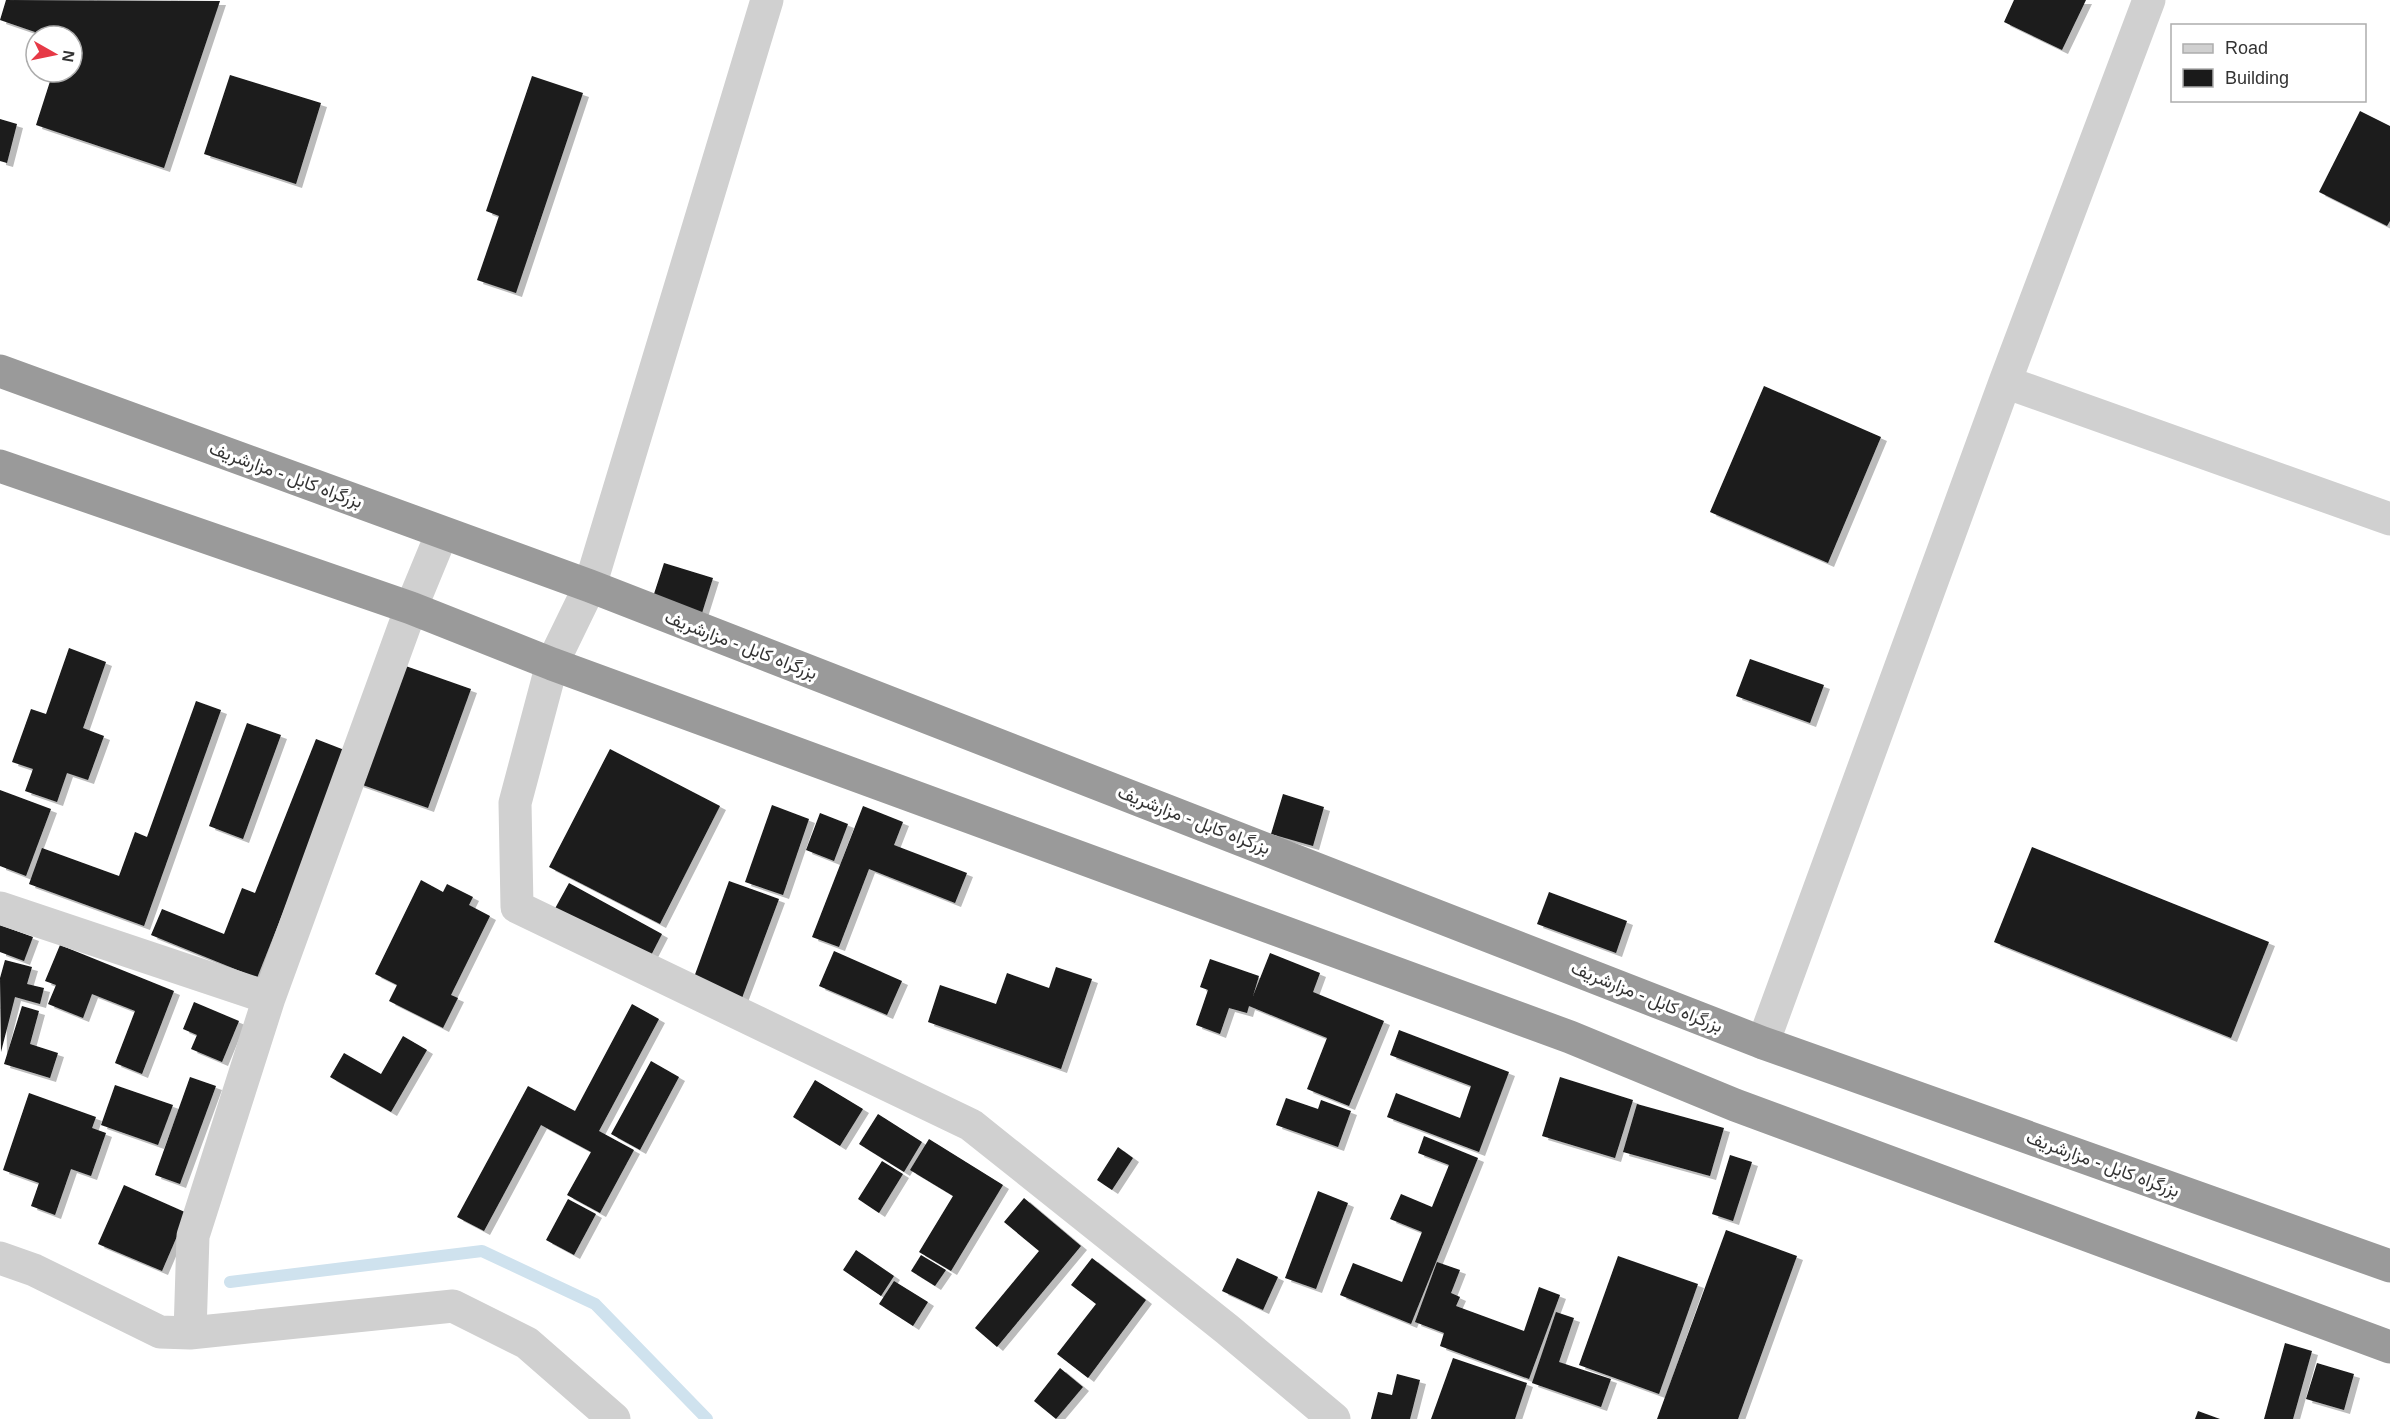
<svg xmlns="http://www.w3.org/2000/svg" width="2390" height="1419" font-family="Helvetica,Vazirmatn,sans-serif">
<defs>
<filter id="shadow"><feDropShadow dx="6" dy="4" stdDeviation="0" flood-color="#0004"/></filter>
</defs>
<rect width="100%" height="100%" fill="#fff"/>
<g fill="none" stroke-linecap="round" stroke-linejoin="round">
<path stroke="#cfe2ee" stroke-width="12" d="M230 1282 482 1251 595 1304 707 1419"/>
</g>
<path fill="#1a1a1a" filter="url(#shadow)" d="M6 0 220 1 164 168 36 125 53 72H72V36H36V64L26 61 35 32 0 20Z
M2014 0H2086L2062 50 2004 22Z
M230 75 321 103 296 184 204 154Z
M532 76 583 93 516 293 477 280 499 216 486 211Z
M2360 111 2390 126V221L2387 226 2319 192Z
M0 119 17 124 7 163 0 161Z
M1764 386 1881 437 1828 563 1710 512Z
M664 563 713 578 702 613 653 597Z
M69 648 106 662 83 728 104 736 88 780 67 773 57 802 25 791 33 769 12 762 31 709 46 714Z
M1750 659 1824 685 1810 723 1736 696Z
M400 664 471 689 428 808 357 783Z
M196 701 221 710 144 926 29 884 42 848 119 876 135 832 147 837Z
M247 723 281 735 243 839 209 826Z
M316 739 347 751 257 978 151 935 162 909 224 934 242 888 255 893Z
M610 749 720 806 660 924 549 867Z
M0 790 51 809 26 876 0 866Z
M1283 794 1324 807 1313 846 1271 834Z
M772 805 809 819 783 895 745 882Z
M863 806 903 822 894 845 967 873 955 903 869 869 839 947 812 937Z
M820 813 848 824 834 861 806 850Z
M2032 847 2269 942 2231 1038 1994 942Z
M421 880 443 892 447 884 473 897 469 905 490 916 451 995 458 998 443 1028 389 1001 397 985 375 974Z
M729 881 779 899 742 998 693 980Z
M569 883 662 934 646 965 552 914Z
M1549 892 1627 921 1616 953 1537 924Z
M0 925 33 937 24 961 0 952Z
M60 945 174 991 142 1074 115 1063 135 1011 92 994 83 1018 48 1004 56 985 45 981Z
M834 951 902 981 887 1015 819 986Z
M1270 953 1320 973 1313 992 1384 1021 1349 1106 1307 1089 1327 1038 1249 1006 1247 1013 1229 1008 1220 1034 1196 1025 1208 990 1200 987 1210 959 1259 976 1253 996Z
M5 960 32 967 27 984 44 988 40 1004 15 997 1 1052 0 978Z
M1056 967 1092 979 1061 1069 928 1022 940 985 996 1004 1007 973 1049 988Z
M194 1002 239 1021 222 1062 191 1049 197 1035 183 1029Z
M632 1004 659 1019 599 1131 634 1150 600 1213 567 1195 591 1152 541 1125 484 1231 457 1217 528 1086 575 1111Z
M22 1006 39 1011 30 1044 58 1053 50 1078 4 1064Z
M1399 1030 1509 1072 1479 1152 1387 1117 1396 1093 1460 1118 1471 1086 1390 1055Z
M403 1036 427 1050 391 1112 330 1077 344 1053 381 1074Z
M651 1061 679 1077 640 1150 611 1134Z
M190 1077 216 1086 180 1184 155 1175Z
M1560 1077 1633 1100 1615 1158 1542 1136Z
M815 1080 863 1109 840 1146 793 1117Z
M115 1085 173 1105 158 1145 101 1125Z
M29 1093 96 1117 92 1128 106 1133 91 1176 71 1169 55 1215 31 1206 39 1183 3 1170Z
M1286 1098 1318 1109 1321 1100 1351 1111 1338 1147 1276 1125Z
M1637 1104 1724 1128 1710 1176 1623 1152Z
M878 1114 922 1142 904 1172 859 1144Z
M1424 1136 1478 1158 1411 1324 1340 1295 1353 1263 1402 1282 1422 1232 1390 1219 1401 1194 1432 1207 1449 1165 1418 1153Z
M929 1139 1003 1185 951 1271 919 1252 953 1196 910 1170Z
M1118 1147 1133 1158 1112 1190 1097 1180Z
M1730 1155 1752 1162 1733 1221 1712 1214Z
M882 1161 903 1174 879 1213 858 1199Z
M124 1185 187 1213 162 1271 98 1244Z
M1318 1191 1348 1203 1316 1289 1285 1278Z
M1024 1198 1081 1246 997 1347 975 1328 1039 1251 1004 1222Z
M568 1199 596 1214 574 1255 546 1240Z
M1726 1230 1797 1256 1738 1419H1657Z
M856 1250 894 1276 881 1296 843 1270Z
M921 1255 946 1270 935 1286 911 1271Z
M1618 1256 1698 1284 1659 1394 1579 1365Z
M1092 1258 1146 1300 1088 1378 1057 1354 1096 1304 1071 1285Z
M1237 1258 1278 1277 1263 1310 1222 1291Z
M1437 1262 1460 1270 1451 1293 1460 1297 1456 1306 1524 1331 1539 1287 1560 1295 1529 1379 1440 1346 1444 1333 1415 1322Z
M894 1281 928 1302 913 1326 879 1304Z
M1556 1312 1574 1318 1559 1362 1611 1379 1601 1407 1532 1383Z
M2285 1343 2312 1351 2293 1419H2264Z
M1453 1358 1527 1383 1515 1419H1431Z
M2317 1363 2354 1374 2344 1410 2306 1399Z
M1060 1368 1083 1387 1056 1419 1034 1401Z
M1397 1374 1420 1380 1410 1419H1371L1378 1392 1392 1395Z
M2198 1411 2220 1419H2195Z"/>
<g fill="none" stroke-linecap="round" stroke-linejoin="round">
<path stroke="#d0d0d0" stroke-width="33" d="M767 0 590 586 552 664 515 803 517 907 971 1125 1228 1330 1334 1419
M2005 382 2390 519
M0 908 269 998
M1763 1043 2005 382 2149 0
M0 1258 34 1270 160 1332 190 1333 453 1306 527 1343 614 1419
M190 1333 193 1236 269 998 411 608 442 533"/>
<path stroke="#9a9a9a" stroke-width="33" d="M0 371 590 586 1763 1043 2390 1266
M0 466 411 608 552 664 1570 1037 1735 1105 2390 1347"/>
</g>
<g text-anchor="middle" stroke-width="6" stroke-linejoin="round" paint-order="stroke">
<g font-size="18" fill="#333" stroke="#fff">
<text transform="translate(286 475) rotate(20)" y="6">بزرگراه کابل - مزارشریف</text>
<text transform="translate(741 645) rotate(21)" y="6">بزرگراه کابل - مزارشریف</text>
<text transform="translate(1194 820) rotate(21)" y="6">بزرگراه کابل - مزارشریف</text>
<text transform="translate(1647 997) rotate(22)" y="6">بزرگراه کابل - مزارشریف</text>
<text transform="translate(2103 1164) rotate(20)" y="6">بزرگراه کابل - مزارشریف</text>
</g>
</g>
<rect x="2171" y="24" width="195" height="78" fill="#ffffff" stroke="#adadad" stroke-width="1.5"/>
<rect x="2183" y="44" width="30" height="9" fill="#d0d0d0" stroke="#adadad" stroke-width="1.5"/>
<text x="2225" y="54" font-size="18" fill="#333333">Road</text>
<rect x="2183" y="69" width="30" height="18" fill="#1a1a1a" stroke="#adadad" stroke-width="1.5"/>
<text x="2225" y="84" font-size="18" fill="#333333">Building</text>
<g transform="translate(54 54) rotate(99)"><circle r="28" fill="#ffffff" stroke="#adadad" stroke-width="1.5"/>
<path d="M0-4.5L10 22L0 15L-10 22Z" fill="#e63946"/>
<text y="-9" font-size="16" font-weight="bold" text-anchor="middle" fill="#333333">N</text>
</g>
</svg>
